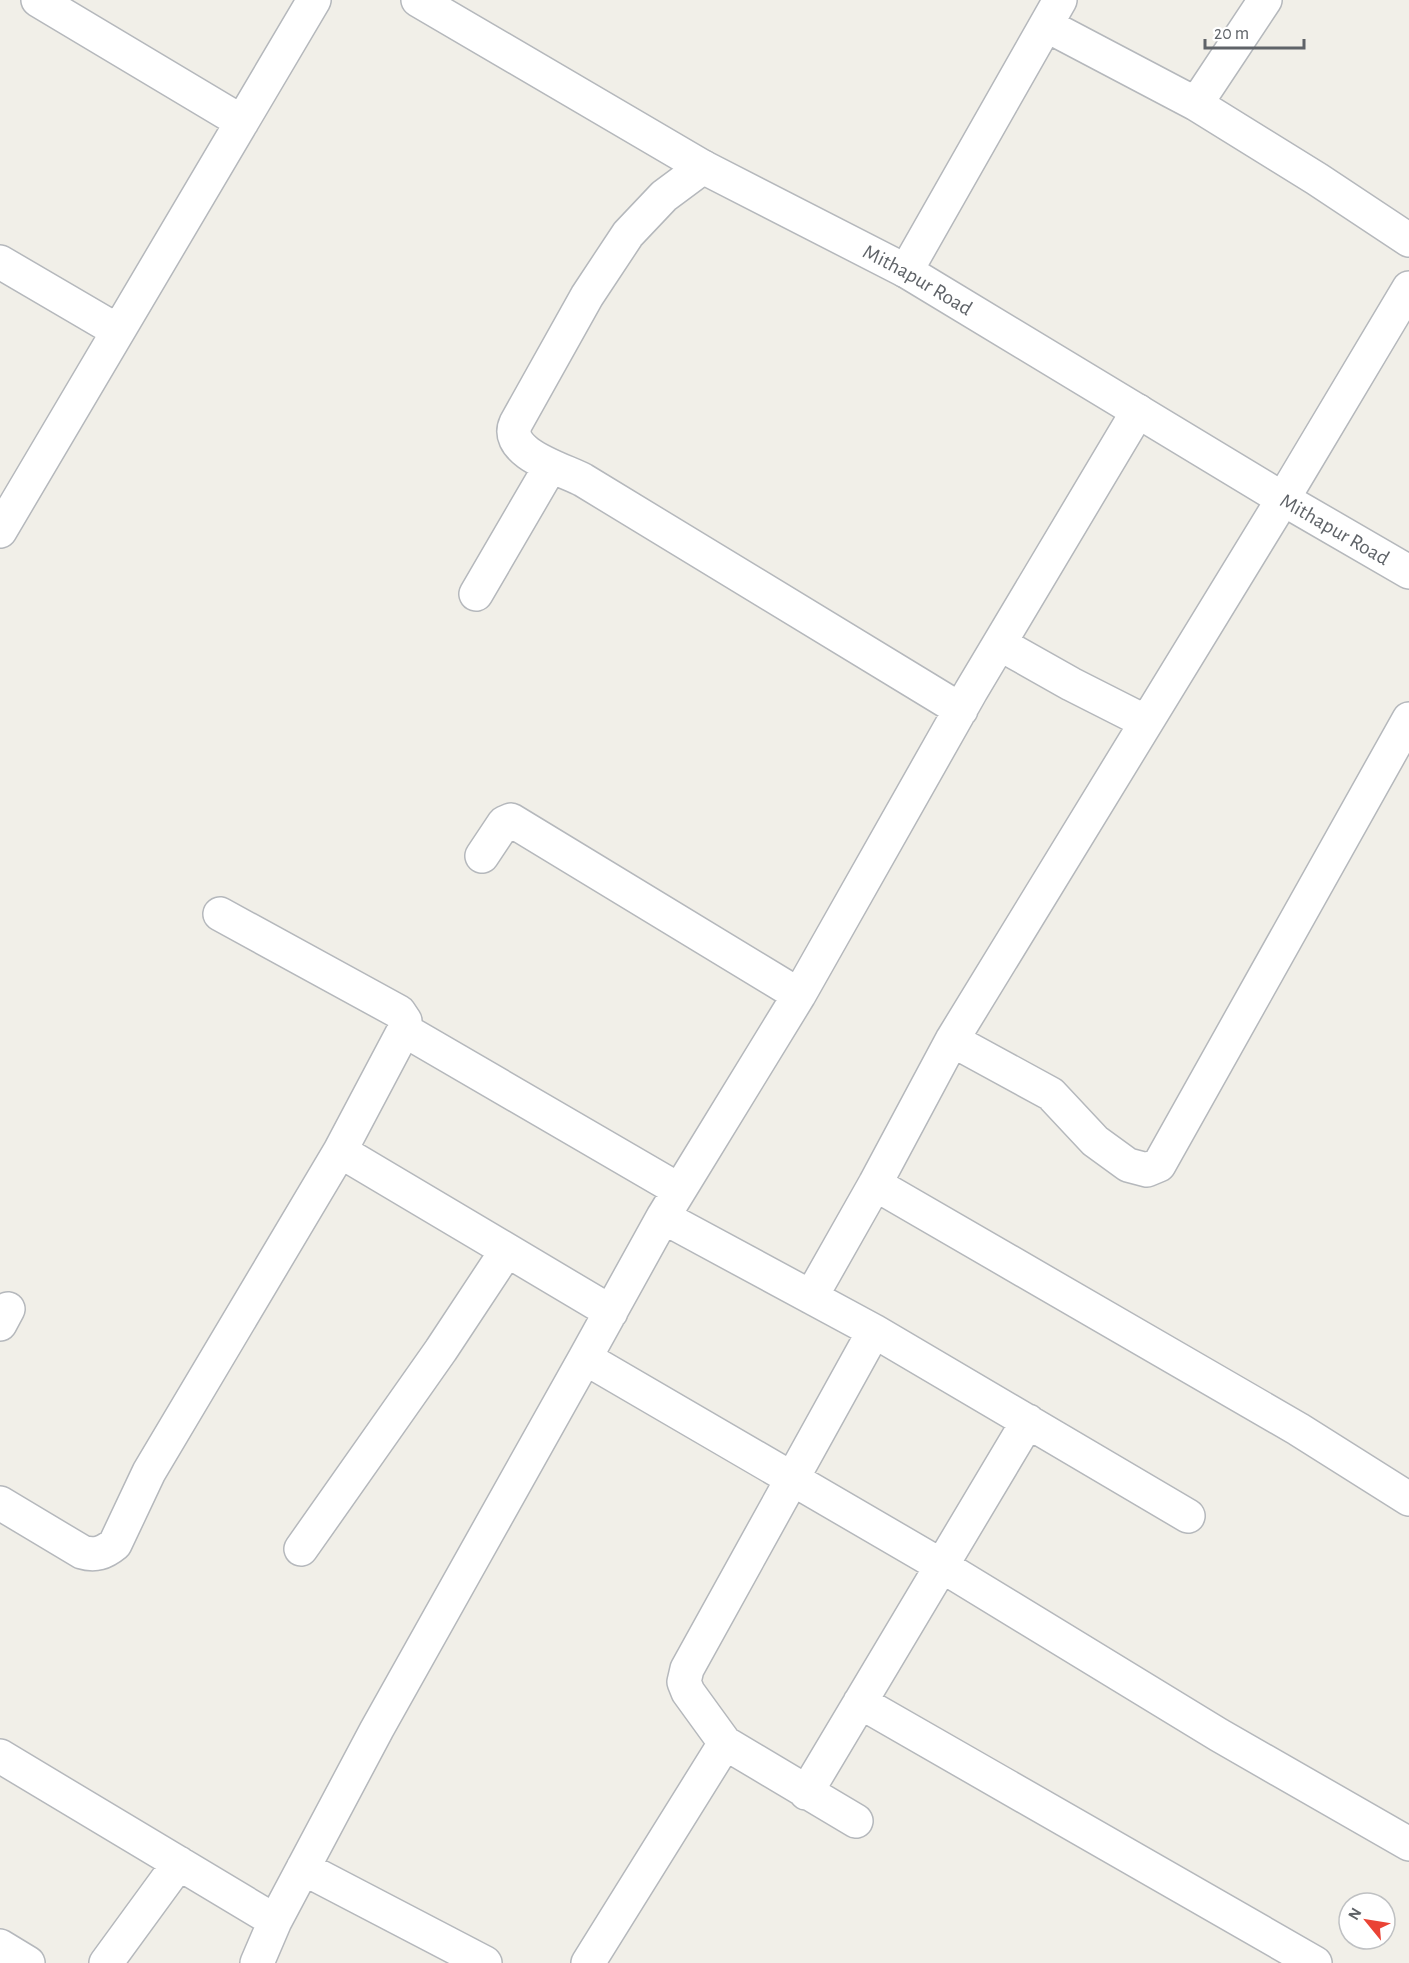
<svg xmlns="http://www.w3.org/2000/svg" width="1409" height="1963" font-family="'Alegreya Sans',sans-serif">
<rect width="100%" height="100%" fill="#f1efe8"/>
<g fill="none" stroke-linecap="round" stroke-linejoin="round">
<defs>
<path id="minor" d="M38 0 242 122
M1046 25 1196 104 1317 179 1409 240
M1196 104 1265 0
M703 167 664 196 628 234 587 296 516 423C502 453 565 470 583 480L961 710
M0 262 118 331
M906 271 1060 0
M0 531 314 0
M476 594 550 467
M1000 644 1071 684 1146 722
M482 856 504 823 511 820 799 995
M404 1030 679 1190
M952 1040 1051 1094 1095 1141 1128 1165 1147 1170 1159 1165 1409 719
M340 1151 611 1312
M875 1184 1298 1429 1409 1499
M663 1217 874 1331 1188 1516
M811 1297 875 1184 952 1040 1283 499 1409 288
M0 1324 8 1309
M585 1358 942 1566 1219 1735 1409 1844
M0 1503 82 1552C95 1556 104 1553 115 1544L149 1472 340 1151 404 1030 405 1021 399 1012 220 914
M301 1549 441 1350 507 1250
M860 1702 1315 1963
M0 1756 275 1921
M806 1793 1028 1421
M856 1821 725 1743 688 1692 684 1682 687 1669 874 1331
M303 1868 485 1963
M0 1946 28 1963
M106 1963 179 1863
M257 1963 275 1921 377 1729 585 1358 663 1217 799 995 971 691 1138 411
M588 1963 725 1743"/>
<g id="tertiary">
<path id="s1" d="M418 0 703 167 906 271 1283 499 1409 572"/>
</g>
</defs>
<use href="#minor" stroke="#b5b8bc" stroke-width="36"/>
<use href="#tertiary" stroke="#b5b8bc" stroke-width="36"/>
<use href="#minor" stroke="#fff" stroke-width="33"/>
<use href="#tertiary" stroke="#fff" stroke-width="33"/>
</g>
<g text-anchor="middle" stroke-width="6" stroke-linejoin="round" paint-order="stroke">
<g font-size="21" fill="#5f6368" stroke="#fff">
<text dy="7" stroke="none"><textPath href="#s1" startOffset="573">Mithapur Road</textPath></text>
<text dy="7" stroke="none"><textPath href="#s1" startOffset="1059">Mithapur Road</textPath></text>
</g>
</g>
<g transform="translate(1367 1921) rotate(300)"><circle r="28" fill="#ffffff" stroke="#bfc1c3" stroke-width="1.5"/>
<path d="M0-4.5L10 22L0 15L-10 22Z" fill="#ea4335"/>
<text y="-9" font-size="16" font-weight="bold" text-anchor="middle" fill="#5f6368">N</text>
</g>
<path d="M1205 39v9h99v-9" fill="none" stroke="#5f6368" stroke-width="3"/>
<text x="1214" y="39" font-size="18" fill="#5f6368" stroke="#ffffff" stroke-width="4.5" paint-order="stroke">20 m</text>
</svg>
